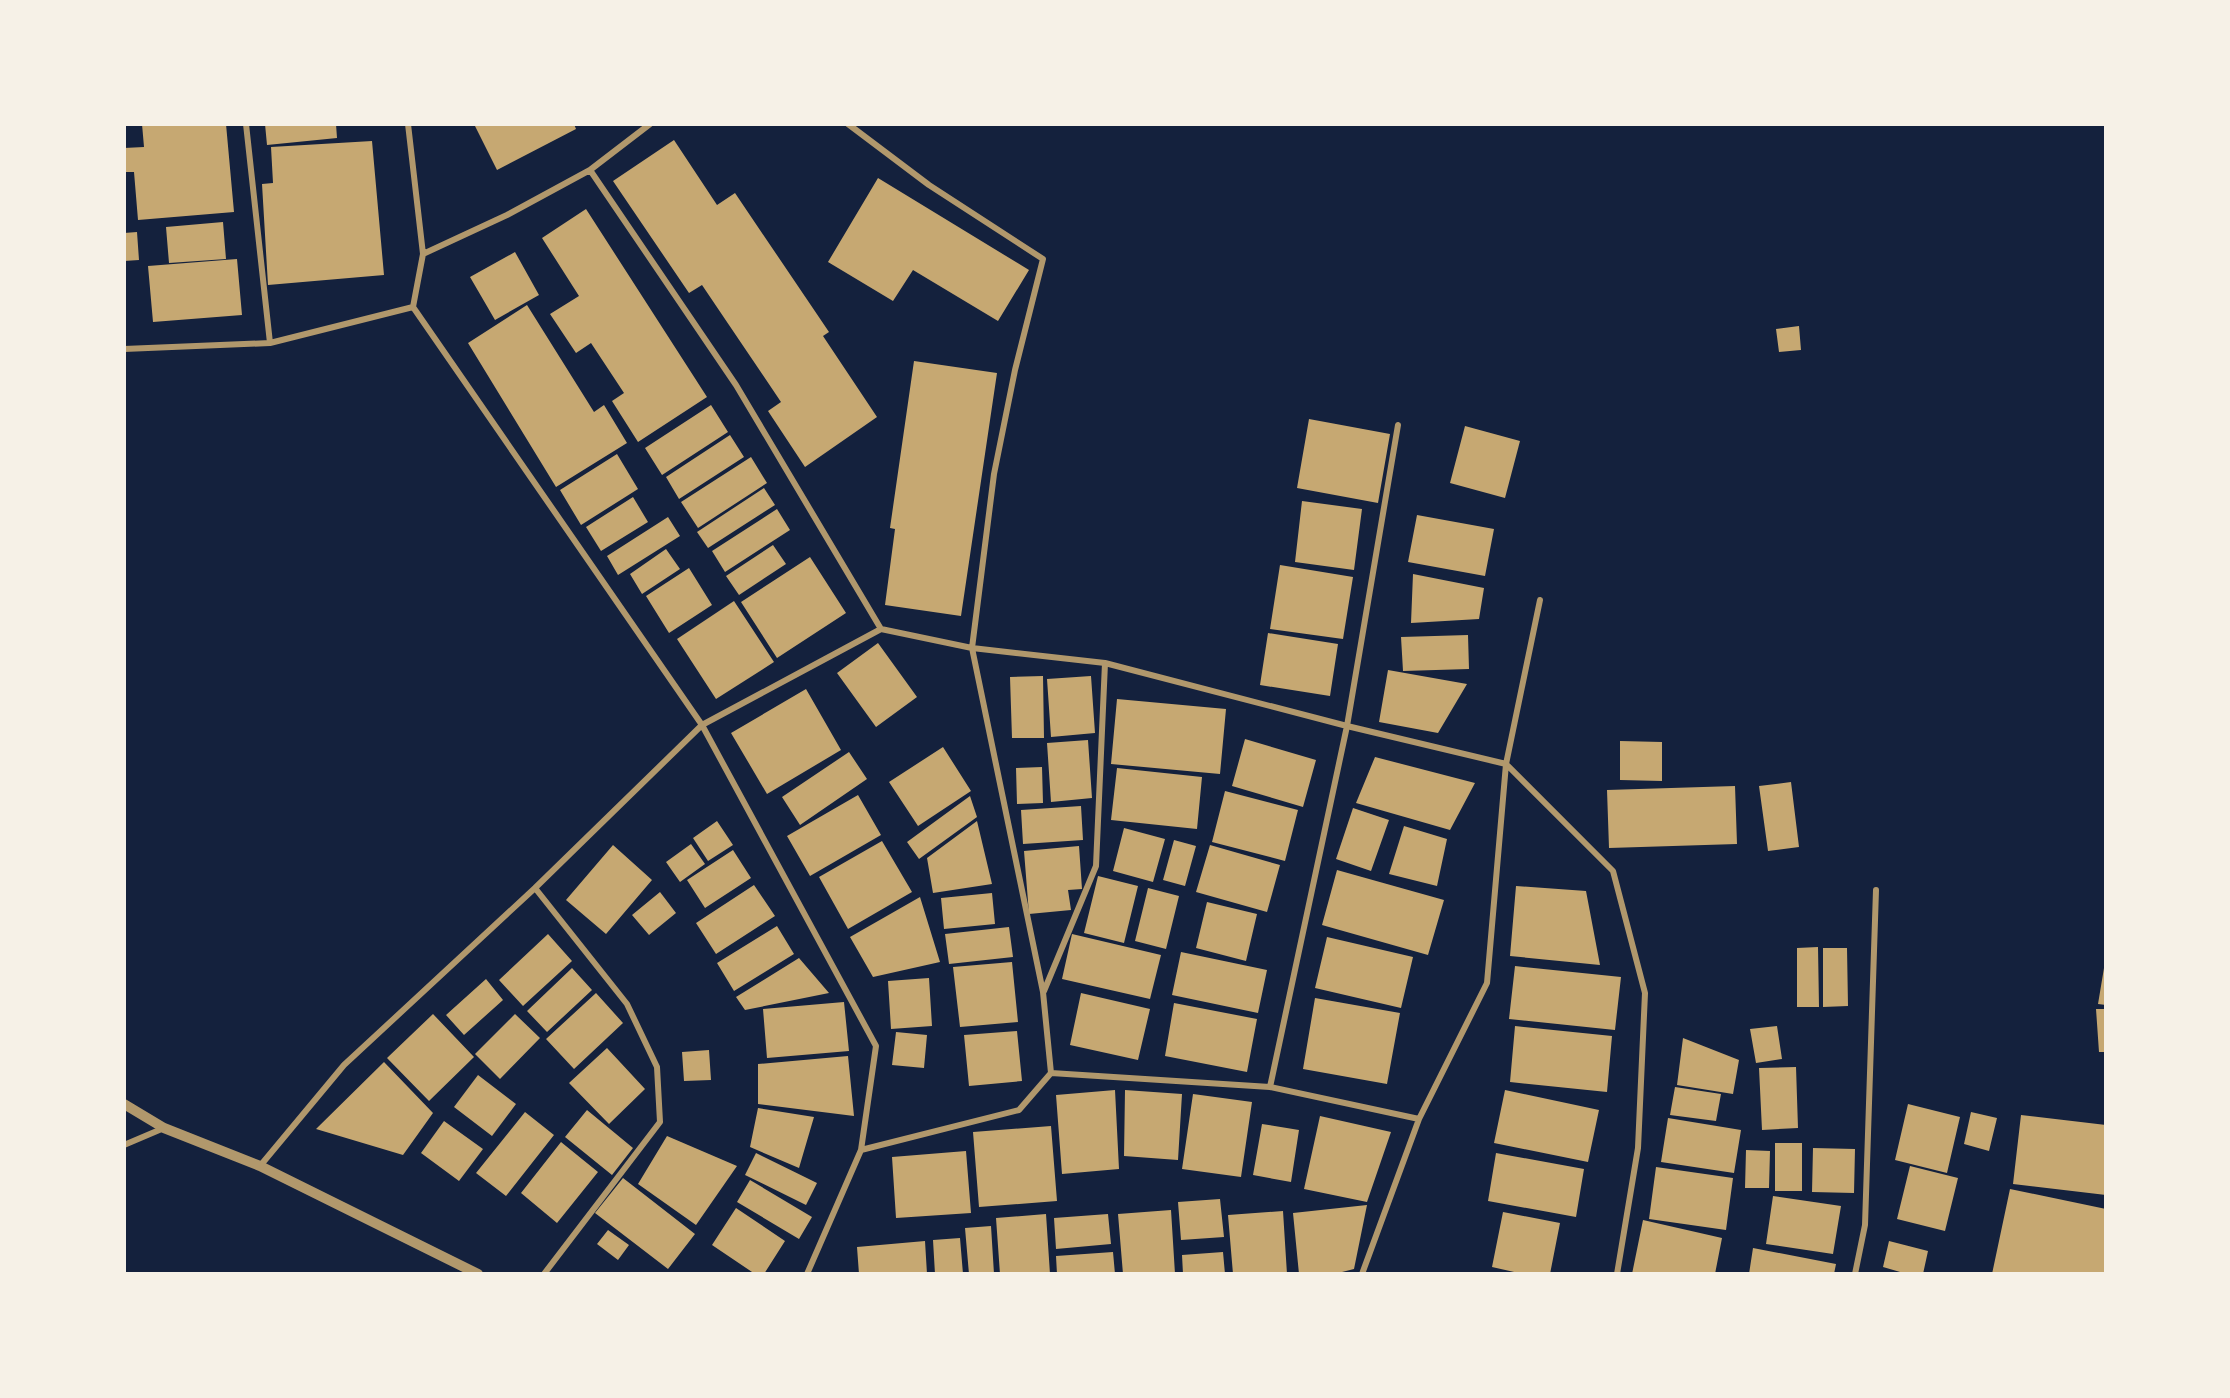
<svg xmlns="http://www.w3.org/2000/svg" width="2230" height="1398" font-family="Commissioner,sans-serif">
<rect width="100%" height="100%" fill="#14213d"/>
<path fill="#c6a872" d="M142 124H226L234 212 138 220 134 172H126L124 148 144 147Z
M265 124H336L337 138 267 145Z
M474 124H574L576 129 497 170Z
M674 140 717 205 735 193 829 332 823 336 877 417 805 467 768 411 781 402 729 325 702 285 689 293 613 181Z
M372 141 384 275 268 285 262 184 273 183 271 147Z
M878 178 1029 270 998 321 913 270 893 301 828 262Z
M586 209 707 397 638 442 612 401 624 393 591 343 576 353 550 314 579 296 542 238Z
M223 222 226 259 169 263 166 227Z
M137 232 139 260 124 261V233Z
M515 252 539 295 495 320 470 277Z
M237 259 242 315 153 322 148 266Z
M527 305 594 412 604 405 627 443 556 487 468 343Z
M1799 326 1801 350 1779 352 1776 329Z
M914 361 997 373 961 616 885 605 895 529 890 528Z
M711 405 728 432 662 475 645 448Z
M1309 419 1390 434 1378 503 1297 488Z
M1465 426 1520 441 1505 498 1450 483Z
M730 435 744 457 679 499 666 477Z
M617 454 638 489 581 525 560 490Z
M751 457 767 483 698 528 681 502Z
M764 488 775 505 708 548 697 532Z
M633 497 648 522 601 551 586 527Z
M1302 501 1362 509 1354 570 1295 562Z
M777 509 790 530 725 572 712 551Z
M1417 515 1494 529 1485 576 1408 562Z
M668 517 680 536 618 575 607 556Z
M773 545 786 564 739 595 726 576Z
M666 549 680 569 642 594 630 574Z
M810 557 846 613 777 658 741 602Z
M1280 565 1353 577 1343 639 1270 629Z
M689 568 712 605 669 633 646 596Z
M1413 574 1484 588 1479 619 1411 623Z
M734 601 774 662 716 699 677 639Z
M1268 633 1338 644 1330 696 1260 685Z
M1468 635 1469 669 1403 671 1401 637Z
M878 643 917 697 876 727 837 673Z
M1388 670 1467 684 1438 733 1379 722Z
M1043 676 1044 738H1012L1010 677Z
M1091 676 1095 733 1051 737 1047 679Z
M806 689 841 750 767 794 731 733Z
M1117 699 1226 709 1220 774 1111 764Z
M1245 739 1316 760 1303 807 1232 786Z
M1088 740 1092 798 1051 802 1047 743Z
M1620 741 1662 742V781L1620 780Z
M943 747 971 791 918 826 889 782Z
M849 752 867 779 800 825 782 797Z
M1375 757 1475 783 1450 830 1356 803Z
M1042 767 1043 803 1017 804 1016 768Z
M1117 768 1202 777 1197 829 1111 820Z
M1791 782 1799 847 1768 851 1759 786Z
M1735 786 1737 844 1609 848 1607 790Z
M1225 791 1298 810 1285 861 1212 842Z
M858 795 881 835 810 876 787 836Z
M970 796 977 817 919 859 907 842Z
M1081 806 1083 840 1023 844 1021 810Z
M1353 808 1389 820 1371 871 1336 859Z
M717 821 733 845 708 861 693 838Z
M977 821 992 884 933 893 927 858Z
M1404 826 1447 839 1437 886 1389 874Z
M1124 828 1165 839 1153 882 1113 871Z
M1174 840 1196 846 1185 886 1163 880Z
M882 841 912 892 848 929 819 877Z
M691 844 705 864 680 882 666 862Z
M613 845 652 880 606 934 566 900Z
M1210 845 1280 865 1267 912 1196 892Z
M1079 846 1082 889 1068 890 1071 910 1029 914 1024 851Z
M733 850 751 878 705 908 687 880Z
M1337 870 1444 900 1428 955 1322 925Z
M1098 876 1138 886 1124 943 1084 933Z
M754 885 775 916 716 954 696 923Z
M1516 886 1586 891 1600 965 1510 956Z
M1148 888 1179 896 1166 949 1135 941Z
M660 892 676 913 649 935 632 915Z
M992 893 995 924 944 929 941 898Z
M920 897 940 962 873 977 850 937Z
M1207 902 1257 914 1246 961 1196 948Z
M777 926 794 954 734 991 717 963Z
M1009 927 1013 957 949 964 945 934Z
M548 934 572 961 523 1006 499 980Z
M1072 934 1161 955 1150 999 1062 979Z
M1327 937 1413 957 1401 1008 1315 988Z
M1818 947 1819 1007H1797V948Z
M1823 948H1847L1848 1006 1823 1007Z
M1181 952 1267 970 1258 1013 1172 995Z
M799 958 829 993 745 1010 736 997Z
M1012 962 1018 1022 960 1027 953 967Z
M1515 966 1621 977 1615 1030 1509 1019Z
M572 968 592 990 547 1032 527 1011Z
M2104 968H2106V1005L2098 1004Z
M929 978 932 1026 891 1029 888 981Z
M486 979 503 1000 464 1035 446 1015Z
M596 993 623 1023 574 1069 546 1039Z
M1081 993 1150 1009 1138 1060 1070 1045Z
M1315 998 1400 1013 1387 1084 1303 1069Z
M844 1002 849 1051 767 1058 763 1009Z
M1174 1003 1257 1019 1247 1072 1165 1056Z
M2096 1009H2106V1052H2099Z
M433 1014 474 1057 429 1101 387 1058Z
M515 1014 540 1038 500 1079 475 1054Z
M1515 1026 1612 1036 1607 1092 1510 1082Z
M1777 1026 1782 1059 1756 1063 1750 1029Z
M1017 1031 1022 1081 969 1086 964 1035Z
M896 1032 927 1035 924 1068 892 1065Z
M1683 1038 1739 1060 1733 1094 1677 1085Z
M607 1048 645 1089 609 1124 569 1083Z
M709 1050 711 1080 684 1081 682 1052Z
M848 1056 854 1116 758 1104V1064Z
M384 1062 433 1113 403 1155 316 1129Z
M1796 1067 1798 1128 1762 1130 1759 1068Z
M478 1075 516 1104 492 1136 454 1107Z
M1675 1087 1721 1094 1716 1121 1670 1115Z
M1115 1090 1119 1169 1062 1174 1056 1095Z
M1125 1090 1182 1094 1178 1160 1124 1156Z
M1505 1090 1599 1110 1588 1162 1494 1143Z
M1193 1094 1252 1102 1241 1177 1182 1169Z
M1908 1104 1960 1117 1947 1173 1895 1160Z
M758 1108 814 1117 799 1168 750 1147Z
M587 1110 633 1148 612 1175 565 1137Z
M525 1112 554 1135 506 1196 476 1173Z
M1971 1112 1997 1118 1989 1151 1964 1144Z
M2021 1115 2106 1125V1195L2013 1184Z
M1320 1116 1391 1132 1367 1202 1304 1189Z
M1668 1118 1741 1130 1734 1173 1661 1162Z
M444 1121 483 1149 459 1181 421 1153Z
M1262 1124 1299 1130 1291 1182 1253 1175Z
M1051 1126 1057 1201 979 1207 973 1132Z
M667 1136 737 1166 696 1225 638 1184Z
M561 1142 598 1172 557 1223 521 1193Z
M1775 1143H1802V1191H1775Z
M1813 1148 1855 1149 1854 1193 1812 1192Z
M1746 1150 1770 1151 1769 1188H1745Z
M966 1151 971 1213 896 1218 892 1157Z
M756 1153 817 1183 806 1205 745 1175Z
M1496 1153 1584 1169 1576 1217 1488 1201Z
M1910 1166 1958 1178 1945 1231 1897 1219Z
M1656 1167 1733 1178 1726 1230 1649 1219Z
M623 1178 695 1234 668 1269 595 1213Z
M750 1180 812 1217 799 1239 737 1202Z
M2010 1189 2106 1209V1274H1992Z
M1773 1196 1841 1206 1833 1254 1766 1244Z
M1220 1199 1224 1237 1181 1240 1178 1202Z
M1367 1205 1354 1269 1334 1274H1299L1293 1213Z
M736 1208 785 1241 764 1274H755L712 1245Z
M1171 1210 1175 1274H1123L1118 1214Z
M1283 1211 1287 1274H1233L1228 1215Z
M1503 1212 1560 1223 1550 1274H1523L1492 1267Z
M1046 1214 1050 1274H1000L996 1218Z
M1108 1214 1111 1244 1056 1249 1054 1218Z
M1643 1220 1722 1238 1715 1274H1632Z
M991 1226 994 1274H969L965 1228Z
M608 1230 629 1245 618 1260 597 1244Z
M960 1238 963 1274H935L933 1240Z
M925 1241 927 1274H859L857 1247Z
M1889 1241 1928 1251 1923 1274H1907L1883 1267Z
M1753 1248 1836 1264 1834 1274H1749Z
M1113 1252 1115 1274H1057L1056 1256Z
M1223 1252 1225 1274H1183L1182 1255Z"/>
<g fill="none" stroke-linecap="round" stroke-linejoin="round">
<path stroke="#b1986c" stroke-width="6" d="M246 124 270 343
M408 124 423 254
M848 124 929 185 1043 259 1015 370 994 474 972 648 1043 992 1051 1073
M590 170 736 385 881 629
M413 307 423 254 507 215 590 170 650 124
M124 349 270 343 413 307 702 725 876 1046 861 1150 807 1274
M535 888 627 1004 657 1067 660 1122 544 1274
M1044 991 1096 866 1105 663
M1270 1087 1347 726 1398 425
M124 1145 164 1128
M861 1150 1019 1110 1051 1073 1270 1087 1419 1119
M260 1166 344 1065 535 888 702 725 881 629 972 648 1105 663 1347 726 1506 764 1613 871 1645 993 1638 1148 1617 1274
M1362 1274 1419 1119 1487 983 1506 764 1540 600
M1855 1274 1865 1225 1876 890"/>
<path stroke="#b1986c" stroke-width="10" d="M124 1104 164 1128 260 1166 478 1274"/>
</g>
<rect width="2230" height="1398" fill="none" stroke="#f6f1e7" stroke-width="252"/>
</svg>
